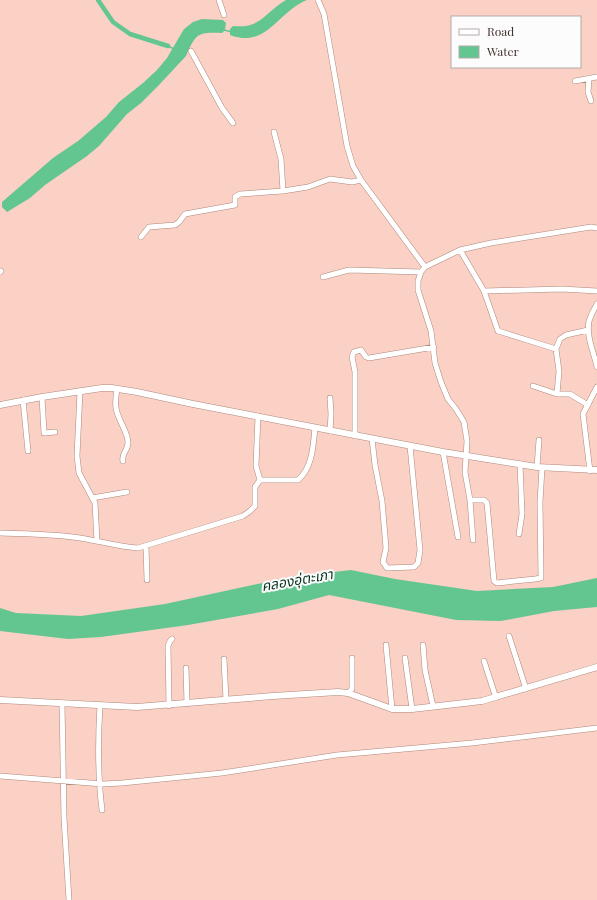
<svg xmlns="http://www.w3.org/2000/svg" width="597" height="900" font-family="'Playfair Display','Noto Sans Thai',serif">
<rect width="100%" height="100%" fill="#fad1c4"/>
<path fill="#63c691" d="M286 0H307C277 12 267 49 230 35V29L233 26C261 29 264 13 286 0Z
M202 19 223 20 226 23 225 30 222 33C198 32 196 33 186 56L159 85 141 103 127 114 99 146 87 156 45 185 30 198 7 212 2 207V202L53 158 78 141 106 117 119 102 143 83 157 70 167 58 184 29 193 22Z
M351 570 395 579 477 591 553 587 597 578V607L554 611 501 621 456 620 329 595 278 609 188 625 101 637 68 639 0 631V608L16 613 81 616 165 604 290 577Z"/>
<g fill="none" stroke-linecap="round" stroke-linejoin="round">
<path stroke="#63c691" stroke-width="1.5" d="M224 30 232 32
M168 46 174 49"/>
<path stroke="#63c691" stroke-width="4.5" d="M98 0 113 22 130 34 168 46"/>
<defs>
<path id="minor" d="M219 0 224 15
M318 0 324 14 347 146 353 166 361 180 425 267
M191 51 222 108 233 123
M589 78 588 92 591 101
M575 81 597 77
M274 132 281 159 283 191
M141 237 149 227 175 225 179 222 185 214 235 205V197L240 194 283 191 308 187 330 179 352 182 361 180
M460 250 484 291 562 289 597 291
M0 272 1 271
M323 277 349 270 421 272
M484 291 498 331 556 349
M597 304C594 309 591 315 589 321 586 337 594 352 597 367
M533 386 557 394H570L588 405
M117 389C116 395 115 402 116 408 118 421 128 431 128 443 128 450 121 454 123 461
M80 391 77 456 79 473 95 503 97 541
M557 394 559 371 556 349 560 339 566 335 588 330
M42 397 44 433 55 432
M23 400 28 451
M258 416 256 466 260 480
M330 431 331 414 330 398
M355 436V372L352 357 354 352 361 350 366 357 369 358 434 347
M372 439 375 465 382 501 386 548 383 562 387 568 414 567 418 563 420 550 410 446
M443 452 458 537
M537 467 539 440
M590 471 583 414 597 387
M92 498 127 492
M470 500H484L487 503 494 581 497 583 535 579 541 578 540 502 542 468
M0 533C27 534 54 534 80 538 100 541 119 547 138 548L243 516 250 511 255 506V487L260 480H298C313 467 313 445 315 428
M519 534 522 514 520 464
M473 540 470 500 465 472 467 441 464 422 456 409 448 399 441 382 435 363 431 331 418 290V281L421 272 425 267 460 250 491 243 591 227 597 228
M146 546 147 580
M509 636 526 689
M386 645 392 709
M423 645 425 670 433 706
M405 658 412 709
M224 659 226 700
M484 661 496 698
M186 668 187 704
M348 693 352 689V658
M62 703 64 818 69 900
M100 705C98 738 98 778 102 810
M169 706 168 646 170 641 172 639
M0 776 103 784 122 783 222 773 337 755 472 743 597 728"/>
<path id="tertiary" d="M0 405 42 397 102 388H112L137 392 193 404 443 452 537 467 597 470
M0 700 137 707 273 696 338 692 348 693 392 709H412L482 701 597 667"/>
</defs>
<use href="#minor" stroke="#ae887c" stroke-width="6"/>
<use href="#tertiary" stroke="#ae887c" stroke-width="7"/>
<use href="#minor" stroke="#fff" stroke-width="5"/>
<use href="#tertiary" stroke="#fff" stroke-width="6"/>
</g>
<g text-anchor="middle" stroke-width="4" stroke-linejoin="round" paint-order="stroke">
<g font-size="14" font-style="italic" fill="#06331e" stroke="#fcfcfc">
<text transform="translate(297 580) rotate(-10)" y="5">คลองอุ่ตะเภา</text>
</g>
</g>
<rect x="451" y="16" width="130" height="52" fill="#fcfcfc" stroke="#b2aba9"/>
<rect x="459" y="29" width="20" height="6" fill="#ffffff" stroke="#b2aba9"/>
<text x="487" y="36" font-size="12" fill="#42322d">Road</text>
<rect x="459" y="46" width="20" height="12" fill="#63c691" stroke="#b2aba9"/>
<text x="487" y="56" font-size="12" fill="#42322d">Water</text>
</svg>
